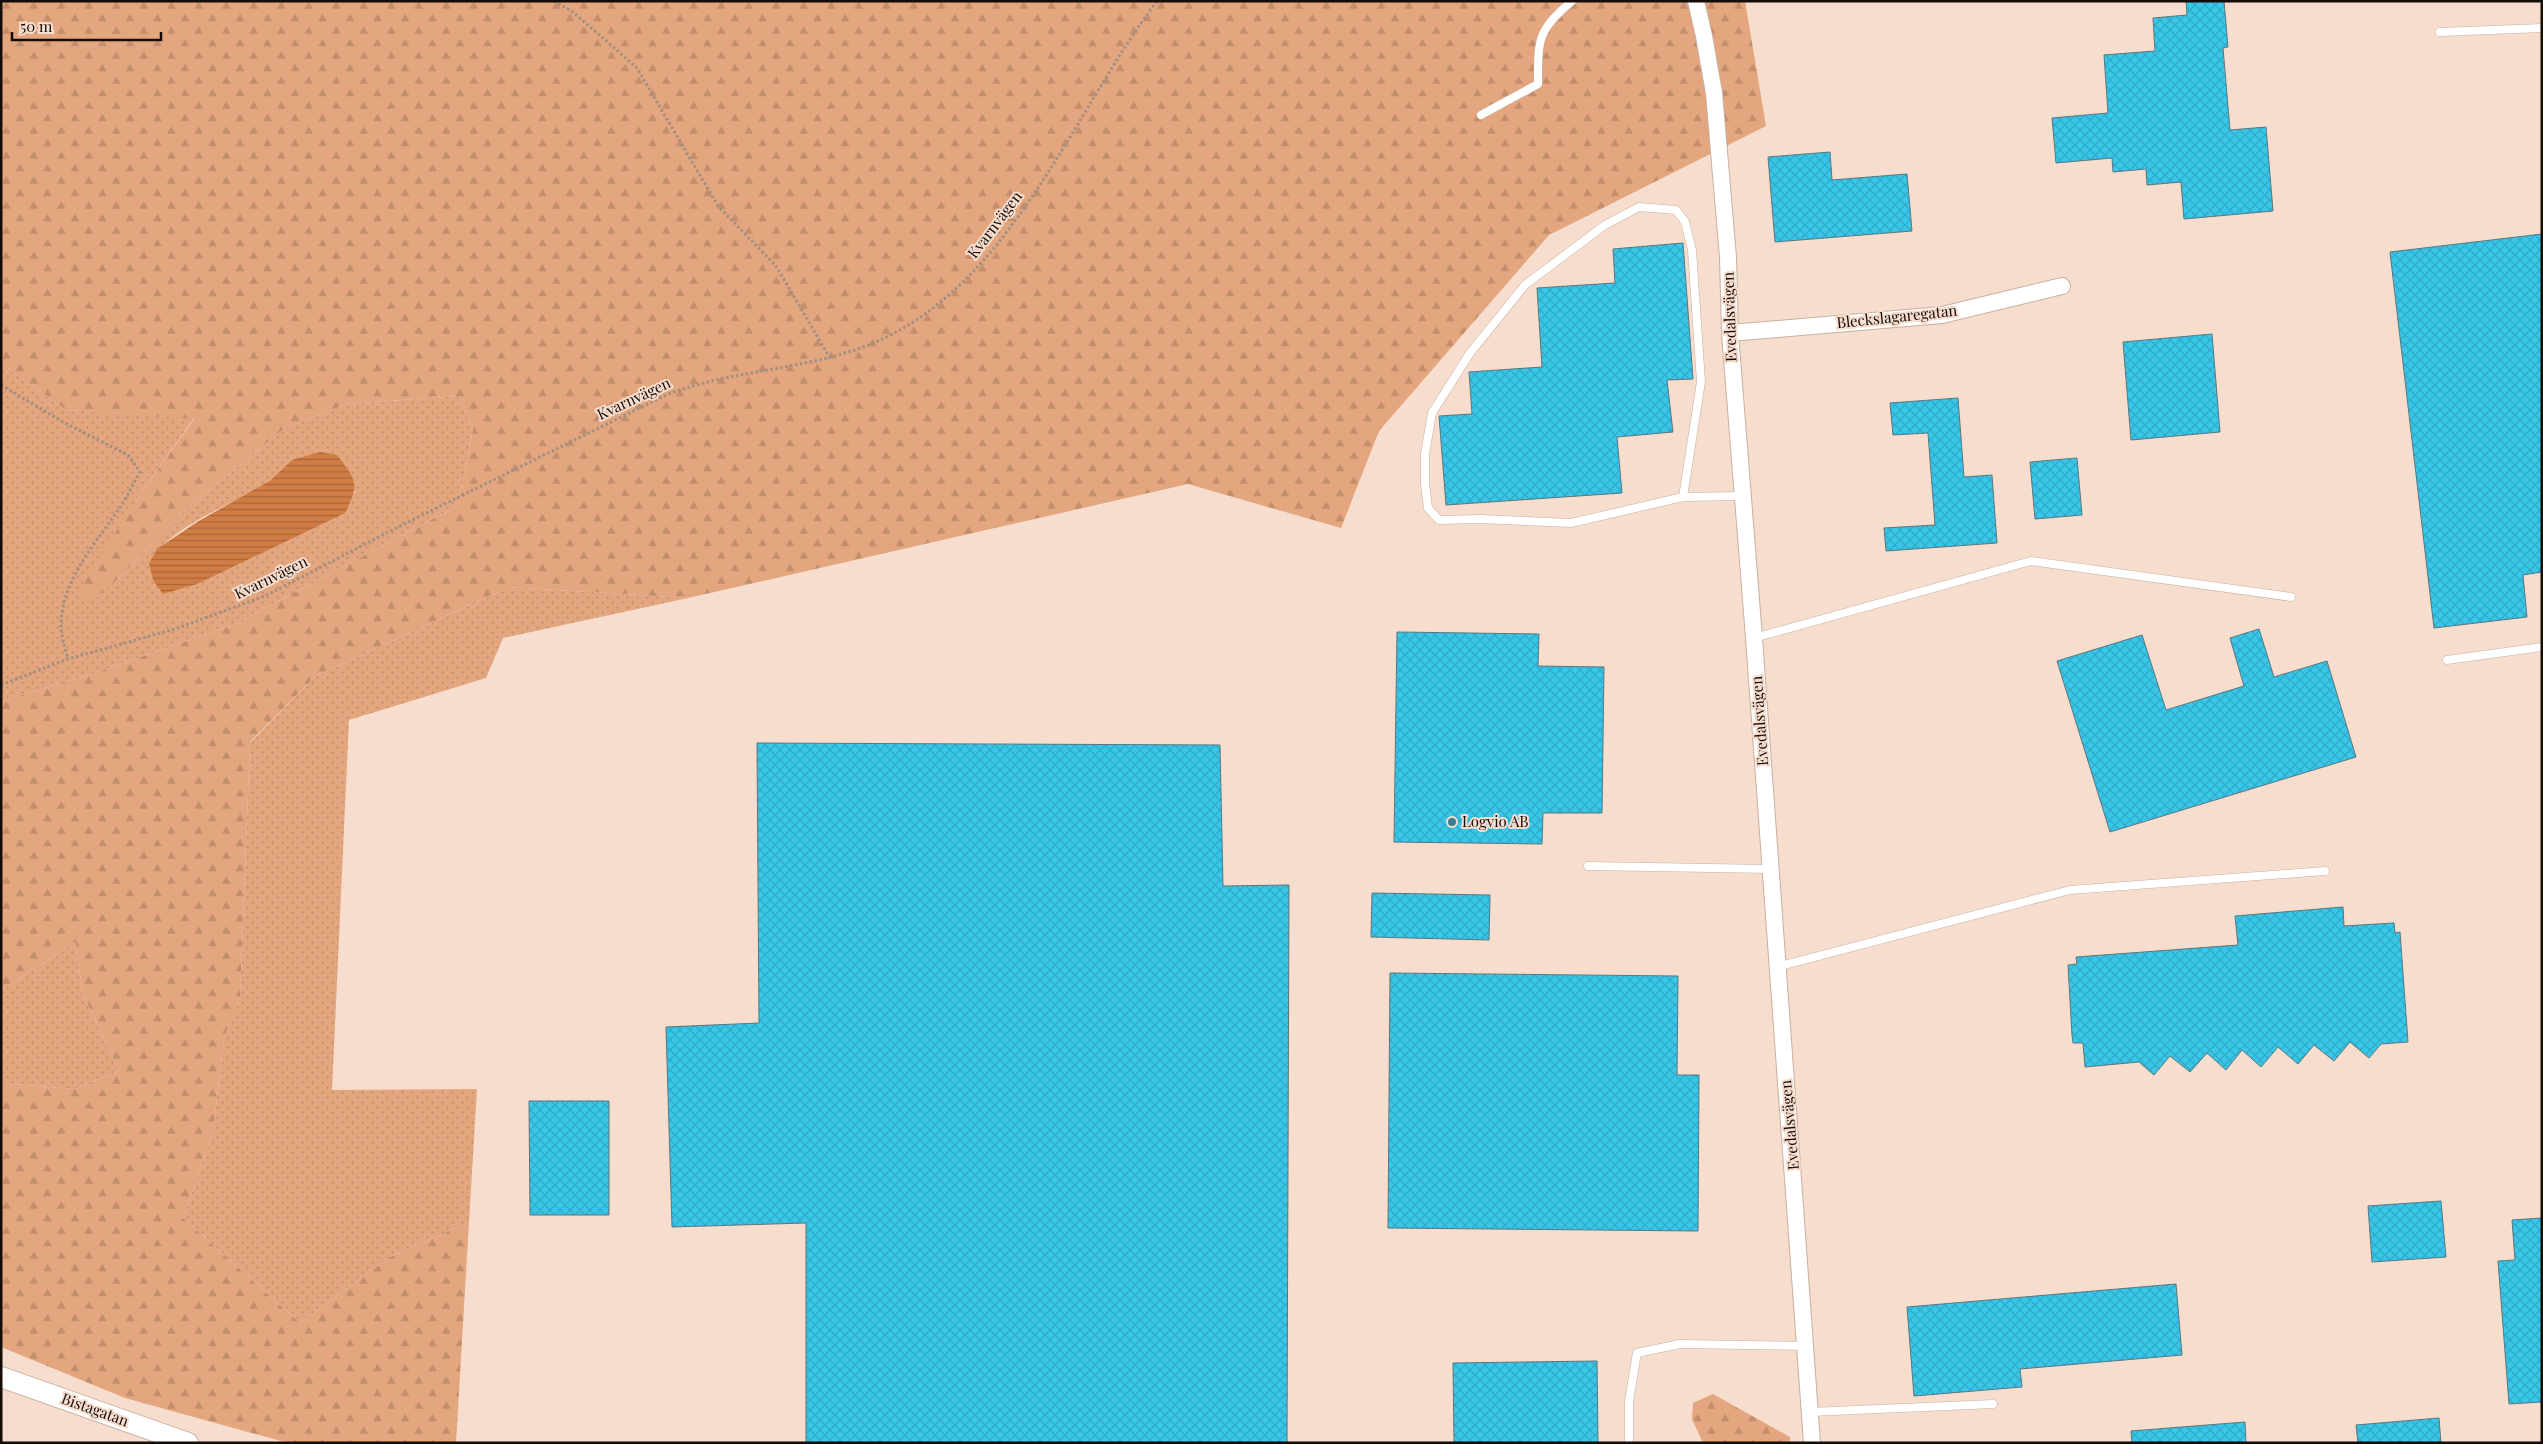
<svg xmlns="http://www.w3.org/2000/svg" width="2543" height="1444" font-family="'Playfair Display',serif">
<defs>
<pattern id="grass-dots" width="8" height="8" patternUnits="userSpaceOnUse" patternTransform="scale(1.25)"><rect width="8" height="8" fill="#e4a67e"/><path d="M2 2h.1M6 6h.1" fill="none" stroke="#c38e6b" stroke-width="1.8" stroke-linecap="round"/></pattern>
<pattern id="forest-firs" width="22" height="20" patternUnits="userSpaceOnUse" patternTransform="scale(1.25)"><rect width="22" height="20" fill="#e4a67e"/><path d="M5 1l3.5 6h-7zM16 11l3.5 6h-7z" fill="#c38e6b"/></pattern>
<pattern id="water-rules" width="6" height="5" patternUnits="userSpaceOnUse" patternTransform="scale(1.25)"><rect width="6" height="5" fill="#d07d44"/><path d="M0 2.5h6" fill="none" stroke="#a86537"/></pattern>
<pattern id="building-cross-hatch" width="8" height="8" patternUnits="userSpaceOnUse" patternTransform="scale(1.25)"><rect width="8" height="8" fill="#38c7e9"/><path d="M0 0l8 8M0 8l8-8" fill="none" stroke="#30aac6"/></pattern>
</defs>
<rect width="100%" height="100%" fill="#f6ddcd"/>
<path fill="url(#grass-dots)" fill-rule="evenodd" d="M1 363 66 410 194 418 136 500 115 582 186 509 285 428 347 404 458 396 473 428 459 505 235 624 92 674 1 701ZM292 460 356 492 149 563C171 525 233 505 269 481 278 476 285 467 292 460Z
M509 587 688 598 503 638 486 678 349 720 332 1090 477 1089 469 1222 390 1257 300 1323 183 1218 213 1132 224 1038 240 997 250 743 316 676Z
M75 942 83 994 119 1071 74 1089 1 1083V991Z"/>
<path fill="url(#forest-firs)" d="M1 1H1745L1766 126 1549 235 1379 431 1341 528 1188 484 688 598 509 587 316 676 250 742 240 998 224 1038 213 1132 183 1218 300 1323 390 1257 469 1222 456 1443H288L125 1398 1 1347V1083L74 1089 119 1071 83 994 75 942 1 991V701L92 674 235 624 459 505 473 428 458 396 347 404 285 428 186 509 115 582 85 605 80 588 136 500 194 419 66 410 1 363Z
M1713 1394 1790 1437V1443H1703L1692 1419 1693 1403Z"/>
<path fill="url(#water-rules)" d="M320 452 337 455C357 481 360 483 345 513L197 584 163 594 153 580 149 563 157 549 197 522 271 480 292 460Z"/>
<path fill="url(#building-cross-hatch)" stroke="#5a767f" d="M2186 1H2224L2228 47 2223 48 2230 130 2266 127 2273 211 2184 219 2181 182 2147 185 2146 169 2113 172 2112 158 2056 163 2052 118 2108 113 2104 55 2155 51 2153 18 2187 15Z
M1830 152 1832 180 1907 174 1912 231 1775 242 1768 157Z
M2542 234V572L2523 575 2527 617 2434 628 2390 252Z
M1683 243 1693 379 1667 380 1673 432 1617 437 1622 493 1446 505 1439 416 1472 414 1469 372 1542 367 1537 288 1615 283 1613 249Z
M2212 334 2220 432 2131 440 2123 342Z
M1958 398 1964 477 1992 475 1997 543 1886 551 1884 528 1935 525 1928 433 1893 435 1890 403Z
M2077 458 2082 515 2035 519 2030 462Z
M2259 629 2274 677 2327 661 2356 757 2110 832 2057 661 2142 635 2166 710 2244 686 2230 638Z
M1397 632 1539 634 1538 666 1604 667 1602 813H1543L1542 844 1394 842Z
M757 743 1220 745 1223 886 1289 885 1287 1443H806V1223L672 1227 666 1027 759 1023Z
M1372 893 1490 895 1489 940 1371 937Z
M2343 907 2344 926 2394 923 2395 933 2400 932 2408 1042 2381 1044 2369 1058 2350 1042 2334 1061 2314 1045 2298 1064 2278 1047 2261 1067 2242 1050 2226 1070 2207 1053 2190 1072 2170 1056 2154 1075 2139 1062 2085 1067 2083 1043H2073L2072 1035 2068 965 2077 964 2076 957 2238 945 2235 916Z
M1390 973 1678 976 1677 1075H1699L1698 1231 1388 1228Z
M529 1101H609V1215H530Z
M2441 1201 2446 1257 2372 1262 2368 1206Z
M2542 1218V1402L2509 1404 2498 1261 2515 1260 2512 1220Z
M2176 1284 2182 1355 2020 1369 2022 1387 1914 1396 1907 1307Z
M1597 1361 1598 1443H1454L1453 1363Z
M2439 1418 2441 1443H2358L2356 1425Z
M2245 1422 2246 1443H2132L2131 1431Z"/>
<g fill="none" stroke-linecap="round" stroke-linejoin="round">
<defs>
<path id="service" d="M2440 32 2542 28
M1481 115 1538 84C1538 39 1537 31 1572 1
M1683 497 1701 382 1692 250 1685 222 1676 210 1639 207 1605 225 1525 285 1470 353 1432 413 1425 454V484L1428 508 1439 520 1480 519 1571 523 1683 497 1742 496
M1754 638 2031 561 2291 597
M2447 660 2542 647
M1588 866 1770 869
M1777 967 2070 890 2325 871
M1810 1412 1993 1404
M1629 1443V1401L1637 1353 1680 1344 1806 1346"/>
<path id="minor" d="M1696 1 1704 36 1714 93 1728 257 1730 333 1754 638 1812 1443
M1730 333 1942 315 2062 286"/>
<path id="tertiary" d="M1 1377 188 1443"/>
</defs>
<use href="#service" stroke="#c8b0a1" stroke-width="9"/>
<use href="#minor" stroke="#c8b0a1" stroke-width="18"/>
<use href="#tertiary" stroke="#c8b0a1" stroke-width="22"/>
<path stroke="#a28f83" stroke-width="3" stroke-dasharray="2.5 2.5" stroke-linecap="butt" d="M554 1 573 12 637 68 718 206 776 266 830 358
M1 385 63 422 128 455 140 472C134 482 129 493 123 503 99 540 62 577 61 625 61 636 65 647 68 659
M1 685 68 659 175 629 265 596 400 526 666 395C735 368 810 371 878 341 1012 282 1073 112 1157 1"/>
<use href="#service" stroke="#fff" stroke-width="8"/>
<use href="#minor" stroke="#fff" stroke-width="16"/>
<use href="#tertiary" stroke="#fff" stroke-width="20"/>
</g>
<circle fill="#3b7c8e" stroke="#f6ddcd" stroke-width="2" cx="1452" cy="822" r="5"/>
<g text-anchor="middle" stroke-width="4" stroke-linejoin="round" paint-order="stroke">
<g font-size="15" fill="#140c07" stroke="#f6ddcd">
<text transform="translate(995 225) rotate(-53)" y="5">Kvarnvägen</text>
<text transform="translate(1730 317) rotate(-92)" y="5">Evedalsvägen</text>
<text transform="translate(1897 317) rotate(-6)" y="5">Bleckslagaregatan</text>
<text transform="translate(634 399) rotate(-25)" y="5">Kvarnvägen</text>
<text transform="translate(271 578) rotate(-26)" y="5">Kvarnvägen</text>
<text transform="translate(1760 721) rotate(-94)" y="5">Evedalsvägen</text>
<text transform="translate(1790 1125) rotate(-95)" y="5">Evedalsvägen</text>
<text transform="translate(95 1410) rotate(20)" y="5">Bistagatan</text>
</g>
<g font-size="15" fill="#140c07" stroke="#f6ddcd" text-anchor="start">
<text x="1462" y="827">Logvio AB</text>
</g>
</g>
<rect width="2543" height="1444" fill="none" stroke="#140c07" stroke-width="5"/>
<path d="M12 32v8h149v-8" fill="none" stroke="#140c07" stroke-width="2.5"/>
<text x="20" y="32" font-size="15" fill="#140c07" stroke="#f6ddcd" stroke-width="4" paint-order="stroke">50 m</text>
</svg>
